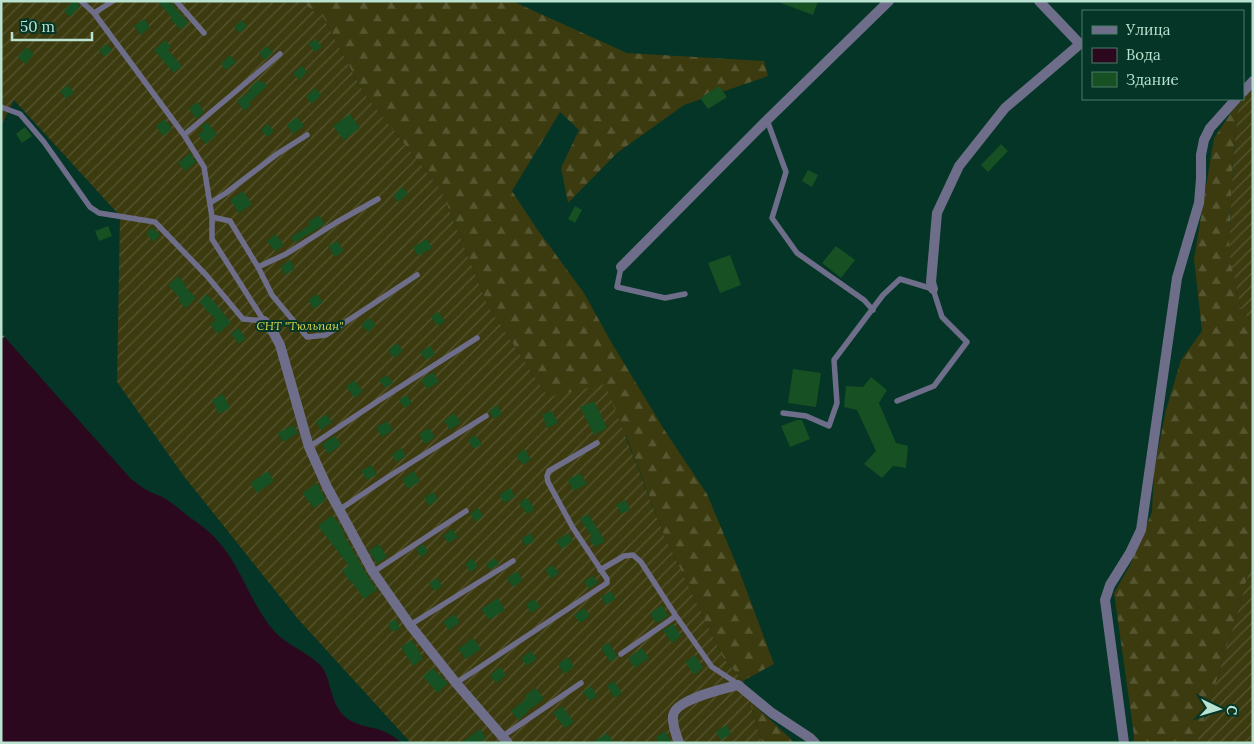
<svg xmlns="http://www.w3.org/2000/svg" width="1254" height="744" font-family="Lora,serif">
<defs>
<pattern id="forest-firs" width="22" height="20" patternUnits="userSpaceOnUse" patternTransform="scale(1.25)"><rect width="22" height="20" fill="#3c3a0f"/><path d="M5 1l3.5 6h-7zM16 11l3.5 6h-7z" fill="#565631"/></pattern>
<pattern id="garden-furrows" width="10" height="10" patternUnits="userSpaceOnUse" patternTransform="scale(1.25)"><rect width="10" height="10" fill="#3c3a0f"/><path d="M-1 1l2-2M0 10L10 0M9 11l2-2" fill="none" stroke="#565631"/></pattern>
</defs>
<rect width="100%" height="100%" fill="#043526"/>
<path fill="url(#forest-firs)" d="M299 1H512L627 53 764 61 768 76 684 105 617 153 568 203 561 168 579 130 560 112 512 191 537 229 584 293 610 340 665 431 707 494 740 573 774 664 743 681 722 656 664 535 626 436 548 397 488 306 441 190 363 92 323 17Z
M1239 101 1233 160 1229 253 1241 309 1253 324V557L1239 608 1197 743H1133L1134 735 1114 593 1130 565 1152 512 1154 470 1166 410 1181 360 1202 331 1194 259 1214 138Z
M749 700 791 739 794 743H762Z"/>
<path fill="url(#garden-furrows)" d="M1 1H299L323 17 363 92 441 190 488 306 548 397 605 384 664 535 722 656 743 681 762 743H411L298 619 183 475 117 382 120 216 14 100 1 126Z
M1253 89V324L1241 309 1229 253 1233 160 1239 101Z
M1253 557V743H1197L1239 608Z"/>
<path fill="#2c081e" d="M1 333 131 479C137 484 143 488 150 492 154 494 159 495 164 498 173 503 180 510 188 516 201 525 213 534 222 546 243 572 252 606 274 631 286 645 306 651 320 665 332 678 329 701 344 716 354 726 370 726 383 731 390 734 396 738 402 743H1Z"/>
<path fill="#175022" d="M73 1H76L80 7 70 17 64 11Z
M157 1H171L174 6 188 22 181 30 171 20 172 18Z
M778 1H818L813 15 778 2Z
M144 19 150 27 141 35 134 26Z
M242 20 247 26 240 33 234 27Z
M316 39 322 47 315 52 308 44Z
M165 40 171 47 168 50 182 66 174 73 154 50Z
M107 44 112 50 104 57 99 50Z
M266 46 273 52 265 60 259 53Z
M26 47 34 54 25 64 18 57Z
M230 55 236 62 226 70 221 64Z
M302 66 307 72 299 80 293 73Z
M258 80 261 83 263 81 267 86 249 103 251 105 244 111 237 101 251 90 249 89Z
M68 85 74 93 66 99 60 91Z
M719 86 727 97 708 109 700 98Z
M315 88 321 95 312 104 306 97Z
M198 102 204 112 196 119 189 108Z
M350 114 360 128 344 140 333 126Z
M297 117 304 126 293 134 287 125Z
M164 119 172 129 163 136 156 126Z
M207 122 217 134 206 144 198 135 204 130 201 127Z
M268 124 274 131 267 137 261 130Z
M25 127 32 136 22 143 16 134Z
M1001 144 1008 151 988 172 981 165Z
M190 153 196 162 185 171 178 163Z
M808 170 818 175 812 187 802 181Z
M402 187 408 193 399 202 393 196Z
M243 191 252 204 239 213 230 200Z
M575 206 582 210 575 223 568 219Z
M319 215 325 224 294 243 291 237 310 225 308 222Z
M108 226 112 236 99 241 95 231Z
M152 227 160 235 154 242 146 234Z
M275 234 284 245 275 251 267 241Z
M427 239 432 248 418 256 413 247Z
M337 241 344 251 335 257 328 246Z
M836 246 855 260 841 278 822 263Z
M730 255 741 285 720 293 708 263Z
M290 260 295 268 286 275 280 267Z
M178 276 186 285 185 287 196 298 186 308 178 300 180 298 168 285Z
M207 294 216 304 231 323 218 334 210 324 216 320 199 302Z
M317 294 323 302 314 309 308 300Z
M438 312 445 321 438 326 431 317Z
M369 318 376 325 368 332 361 325Z
M238 328 246 338 239 344 231 334Z
M397 343 403 351 394 358 388 350Z
M430 346 435 354 426 360 420 352Z
M793 369 821 373 816 407 788 403Z
M433 372 439 382 427 389 421 380Z
M387 375 393 383 385 388 379 380Z
M871 377 887 390 879 403 896 443 908 446 906 468 893 466 882 478 864 464 876 451 857 410 844 407 846 386 863 387Z
M354 380 363 391 355 398 346 387Z
M223 394 230 408 219 414 212 400Z
M407 395 412 403 405 408 399 400Z
M594 401 607 428 594 435 580 407Z
M497 405 502 414 494 419 489 411Z
M552 411 558 423 547 428 542 415Z
M454 413 461 422 450 430 444 421Z
M326 414 332 422 321 430 316 422Z
M797 420H802L810 439 790 447 781 426Z
M387 421 393 430 382 437 376 427Z
M293 425 298 433 283 442 278 433Z
M429 428 435 437 425 444 419 434Z
M475 435 482 444 474 449 468 440Z
M335 436 341 445 328 454 322 444Z
M401 448 406 456 396 462 392 455Z
M524 449 531 459 523 465 516 456Z
M371 465 377 474 367 480 361 471Z
M268 471 274 481 257 493 250 483Z
M414 471 420 481 408 489 402 479Z
M580 473 587 484 574 491 568 480Z
M317 483 326 500 314 508 302 493Z
M510 488 515 497 504 503 499 495Z
M433 492 438 499 429 506 424 498Z
M527 498 535 509 527 514 519 503Z
M625 500 630 509 622 514 616 505Z
M478 508 483 516 476 522 470 514Z
M588 514 605 541 595 547 589 539 592 537 580 519Z
M332 515 340 525 344 532 343 533 367 575 377 590 364 599 351 581 350 582 342 570 349 566 318 526Z
M452 529 458 537 449 543 443 536Z
M530 533 535 540 526 546 521 539Z
M568 533 573 541 562 549 556 541Z
M379 544 387 557 377 564 369 551Z
M424 544 428 552 421 557 416 549Z
M472 558 478 566 471 572 465 564Z
M495 558 499 564 490 570 486 564Z
M552 565 559 573 552 579 545 570Z
M517 571 523 580 513 587 507 578Z
M593 576 598 583 589 589 584 581Z
M437 578 442 586 435 591 429 583Z
M611 591 616 599 606 605 601 597Z
M498 598 505 610 489 620 481 609Z
M535 599 540 607 531 613 526 604Z
M662 605 668 616 658 623 657 621 655 622 650 613Z
M584 608 590 616 580 623 574 615Z
M454 614 460 622 449 630 443 622Z
M395 619 400 628 393 632 388 624Z
M673 624 681 636 672 643 663 630Z
M473 638 481 649 466 659 458 649Z
M412 640 423 659 413 666 401 647Z
M608 642 616 654 617 657 610 662 601 648Z
M642 648 649 658 635 668 628 658Z
M531 651 537 659 527 666 521 658Z
M695 655 703 668 694 675 685 662Z
M568 657 574 667 564 674 558 664Z
M500 667 506 675 496 683 490 675Z
M432 668 448 683 438 693 423 677Z
M614 681 622 693 615 698 607 686Z
M591 686 597 696 590 701 583 692Z
M536 688 544 699 527 711 528 712 518 720 511 711 527 698 525 695Z
M562 706 574 722 565 728 553 713Z
M727 725 731 734 720 740 716 731Z
M480 729 486 738 479 743H461Z
M665 731 672 743H659L656 737Z
M607 733 614 743H592Z"/>
<g fill="none" stroke-linecap="round" stroke-linejoin="round">
<path stroke="#4a7868" stroke-width="2" stroke-dasharray="5 2.5" stroke-linecap="butt" d="M1 338 4 336"/>
<path stroke="#6f6e8a" stroke-width="5.5" d="M81 1 94 13 184 135 204 167 212 217V239L264 321
M176 1 204 33
M94 13 113 1
M1 107 20 114 44 142 90 207 99 213 155 222 207 276 243 319 264 321
M767 120 786 172 772 218 797 253 864 300 873 310
M184 135 280 54
M210 203 226 193 277 154 307 135
M212 217 230 221 258 267 272 295 307 337 326 335 417 275
M258 267 286 254 337 222 378 199
M621 267 617 287 665 298 685 294
M783 413 806 416 829 426 837 403 834 360 883 295 900 279 933 289 942 317 967 342 934 386 897 401
M309 447 378 401 477 338
M339 510 388 477 486 416
M600 570 624 556 633 555 641 562 676 616 712 667 738 684
M373 572 466 511
M410 625 513 561
M621 654 676 616
M456 683 607 583V579L573 528 548 482 547 476 549 471 597 443
M503 736 581 683"/>
<path stroke="#6f6e8a" stroke-width="10" d="M1243 92 1253 81
M621 267 767 120 889 1
M933 289 931 282 937 213 959 166 1005 108 1080 44 1039 1
M264 321 273 332 280 345 309 447 327 487 373 572 410 625 456 683 508 743
M679 743C676 734 672 725 673 716 675 699 724 689 738 685L772 713 810 738 815 743
M1124 743 1105 600 1110 585 1130 553 1141 530 1177 278 1199 203 1201 179V155L1204 140 1210 128 1236 99"/>
</g>
<g text-anchor="middle" stroke-width="4" stroke-linejoin="round" paint-order="stroke">
<g font-size="12" font-style="italic" fill="#ded84e" stroke="#043526">
<text x="300" y="330">СНТ "Тюльпан"</text>
</g>
</g>
<rect width="1254" height="744" fill="none" stroke="#bae2d0" stroke-width="5"/>
<rect x="1082" y="10" width="162" height="90" fill="#043526" stroke="#4d7a6a"/>
<rect x="1092" y="26" width="25" height="8" fill="#6f6e8a" stroke="#4d7a6a"/>
<text x="1126" y="35" font-size="15" fill="#bae2d0">Улица</text>
<rect x="1092" y="48" width="25" height="15" fill="#2c081e" stroke="#4d7a6a"/>
<text x="1126" y="60" font-size="15" fill="#bae2d0">Вода</text>
<rect x="1092" y="72" width="25" height="15" fill="#175022" stroke="#4d7a6a"/>
<text x="1126" y="85" font-size="15" fill="#bae2d0">Здание</text>
<g transform="translate(1219 709) rotate(95)" stroke="#043526" stroke-width="4" paint-order="stroke">
<path d="M0-4L9 19L0 12L-9 19Z" fill="#bae2d0"/>
<text y="-8" font-size="14" font-weight="bold" text-anchor="middle" fill="#bae2d0">С</text>
</g>
<path d="M12 32v8h80v-8" fill="none" stroke="#bae2d0" stroke-width="2.5"/>
<text x="20" y="32" font-size="15" fill="#bae2d0" stroke="#043526" stroke-width="4" paint-order="stroke">50 m</text>
</svg>
